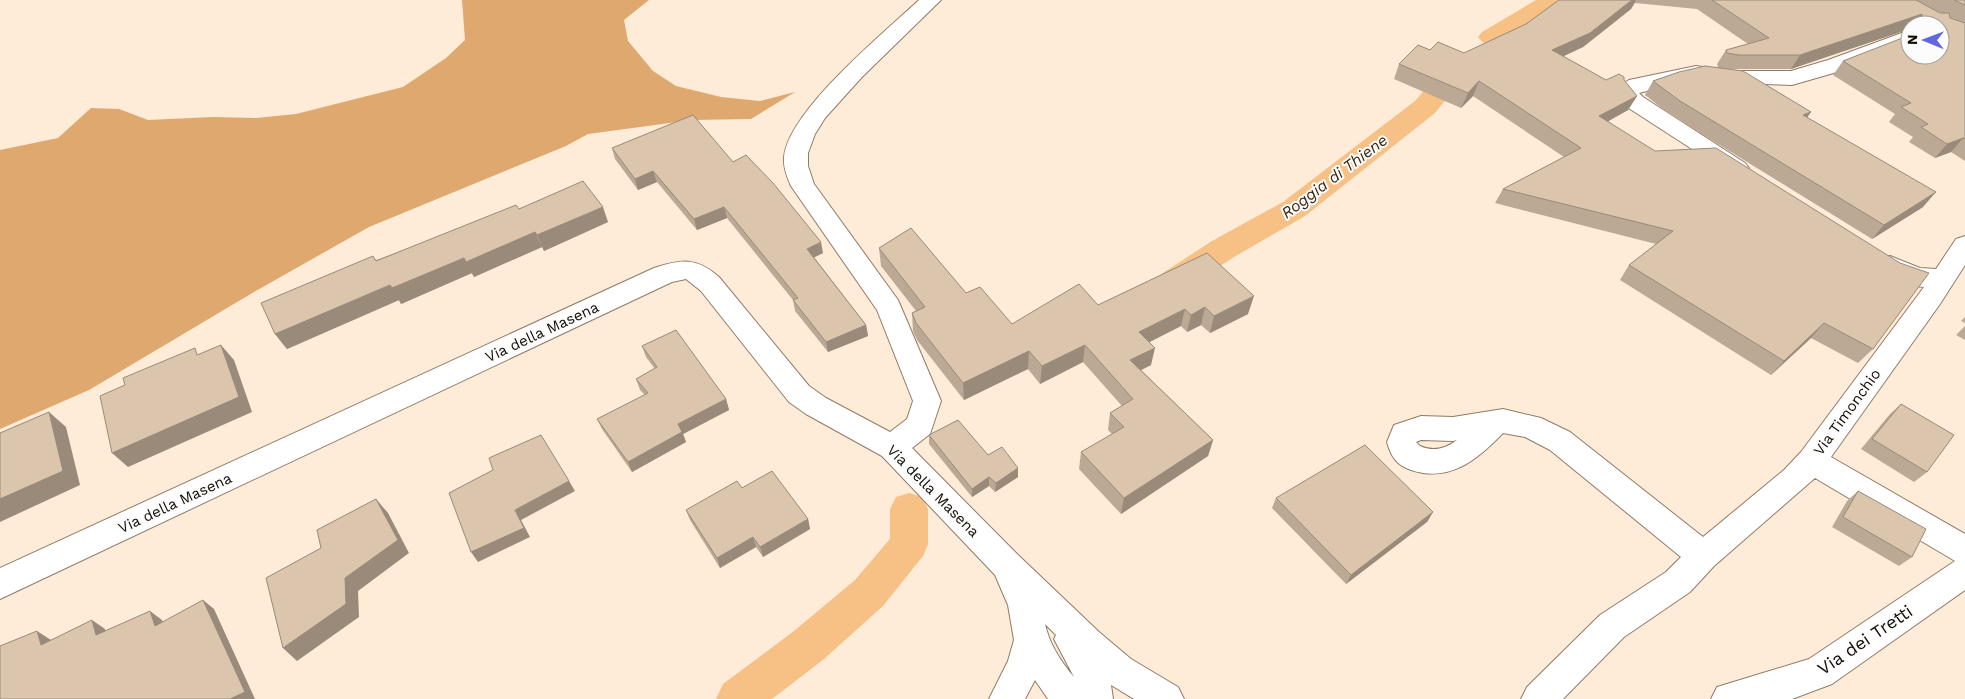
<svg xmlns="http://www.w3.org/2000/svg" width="1965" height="699" font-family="'Work Sans',sans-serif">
<rect width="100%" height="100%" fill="#feebd8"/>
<path fill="#dea86e" d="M462 0H649L624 20 628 41 653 71 676 86 721 97 760 101 795 92 751 119 692 120 588 134 566 146 369 227 254 292 89 390 0 429V150L58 138 91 108 119 109 148 120 213 117 256 118 296 114 403 87 446 58 465 40Z"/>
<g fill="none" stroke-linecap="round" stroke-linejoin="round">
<path fill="#f7c085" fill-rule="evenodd" d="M1536 0H1565L1562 5 1500 42 1491 45 1482 42 1478 37 1482 32Z
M1464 53 1473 55 1477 61 1435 113 1305 216 1234 257 1185 289 1174 293 1163 289 1158 281 1163 273 1212 241 1283 202 1415 101 1455 55Z
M909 493 922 497 928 509V544L923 556 883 606 824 659 772 699H716L723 684 794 631 855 580 890 539V509L896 497Z"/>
<defs>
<path id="minor" d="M919 0H941L862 77 825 118 815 134 808 153V166L814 184 898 300 941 401 930 434 912 448 1017 554 1099 632 1131 659 1178 687 1184 699H1134L1111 685 1113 699H1048L1035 680 1025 699H989L1008 661 1014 640 1008 605 995 575 882 456 806 414 789 402 701 291 686 279 672 282 0 599V568L654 268C681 259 697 257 719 277L809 386 826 398 890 432 907 419 913 401 877 310 791 186C787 177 783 167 784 157 789 110 885 32 919 0ZM1045 624 1056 635 1054 639 1074 677C1061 662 1049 643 1045 624Z
M1910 30V43L1844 70 1792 85 1730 83 1696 78 1639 93 1643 97 1745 163 1749 168 1745 173 1737 176 1729 173 1627 107 1617 94 1622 84 1629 80 1696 66 1730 71H1791L1828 60Z
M1965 236V265L1940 304 1831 457 1965 534V590L1832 684 1792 699H1711L1717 687 1809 659 1955 561 1815 478 1714 566 1690 592 1624 637 1563 699H1521L1527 687 1600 615 1666 572 1681 557 1550 450 1525 437 1503 433C1478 459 1450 483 1411 470 1397 465 1391 457 1387 442L1394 425 1421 416 1453 417 1503 409 1541 418 1570 432 1703 537 1784 470 1801 452 1924 287C1909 286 1885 278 1877 265L1881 259 1890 256 1920 268 1936 269 1956 239ZM1421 440 1453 441 1457 440C1445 449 1433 452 1420 446L1416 442Z"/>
</defs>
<use href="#minor" stroke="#907b66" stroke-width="2"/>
<use href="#minor" fill="#fff" fill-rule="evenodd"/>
</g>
<path fill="#bca995" d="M1559 0H1916L1941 13 1916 0H1965V161L1951 152 1935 158 1909 142 1913 137 1889 122 1895 114 1833 75 1843 61 1940 25H1910L1791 69H1730L1811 112 1807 117 1923 207 1872 239 1671 115 1645 95 1653 81 1718 67 1717 64 1726 50 1748 44 1697 9 1635 3 1631 9 1583 47 1563 56 1606 80H1624L1637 96 1628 110 1608 121 1873 349 1858 363 1811 338 1771 375 1620 280 1629 265 1656 244 1495 203 1503 189 1564 157 1473 96 1461 108 1394 79 1399 64 1430 50 1464 53 1526 24Z
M612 148 733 162 823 253 814 257 866 325 868 336 828 352 795 311 793 300 727 218 697 230 657 182 638 190 615 159Z
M519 209 608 222 544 251 542 247 474 277 472 273 401 304 399 300 287 349 275 334 376 260Z
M879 248 966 293 1012 324 1098 305 1207 253 1248 314 1210 333 1201 325 1187 332 1181 326 1149 342 1151 365 1141 370 1213 440 1208 456 1121 514 1079 469 1081 452 1112 434 1108 430 1110 413 1122 406 1083 362 1040 384 1028 369 964 400 917 340 913 331 912 313 916 311 881 266Z
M1965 317V323L1961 321Z
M1965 326V340L1956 335Z
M642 346 726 399 729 410 683 434 686 442 632 472 602 429 597 419 645 395 640 390 636 379 655 369 646 357Z
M1901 404 1927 472 1914 482 1861 449 1890 414Z
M929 435 988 455 1018 477 995 492 989 486 972 497 929 444Z
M742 488 808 519 810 529 763 557 756 547 720 568 690 520 686 510Z
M1858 491 1912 557 1899 566 1832 527 1847 501Z
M1276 498 1433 512 1427 522 1346 584 1272 508Z"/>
<path fill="#998a79" d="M1632 0H1636L1631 9 1583 47 1545 65 1552 50Z
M1922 14 1914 25H1910V29L1791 69 1800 55Z
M1479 81 1473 96 1461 108 1468 93Z
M1637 96 1628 110 1591 131 1599 116Z
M1811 112 1801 126 1803 115Z
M1963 138 1951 152 1935 158 1947 144Z
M653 171 657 182 638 190 635 179Z
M1936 192 1923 207 1872 239 1884 225Z
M603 207 608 222 544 251 537 235Z
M724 207 727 218 697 230 694 219Z
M535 232 542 247 474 277 466 262Z
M821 242 823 253 809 260 807 249Z
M464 258 472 273 401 304 399 300 287 349 275 334 390 285Z
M1254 296 1248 314 1210 333 1214 316Z
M1205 307 1201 325 1187 332 1191 315Z
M1185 309 1181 326 1136 349 1139 332Z
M1824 323 1811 338 1771 375 1784 361Z
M866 325 868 336 828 352 826 342Z
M221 345 234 360 252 412 128 467 112 453Z
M1085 345 1083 362 1040 384 1042 366Z
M1155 348 1151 365 1127 377 1130 360Z
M1029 351 1028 369 964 400 963 383Z
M726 399 729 410 683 434 686 442 632 472 628 462 678 424Z
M49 412 66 427 80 485 0 522V499Z
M1213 440 1208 456 1121 514 1124 498Z
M1018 468V477L995 492 996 483Z
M989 477V486L972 497V489Z
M569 481 575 491 521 520 530 537 478 562 471 552 515 510Z
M376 499 388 513 409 553 358 591 359 617 297 661 283 648 345 578Z
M1433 512 1427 522 1346 584 1351 575Z
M808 519 810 529 763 557 760 547Z
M753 537 756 547 720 568 717 558Z
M203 600 214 609 255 699H230Z
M150 611 162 620 167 635 155 626Z
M92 620 105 629 109 644 96 635Z
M37 631 51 640 55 654 41 645Z"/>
<path fill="#dbc5ad" stroke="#998a79" d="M1559 0H1632L1590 33 1552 50 1606 80 1619 74 1624 77V80L1637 96 1599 116 1655 151 1716 148 1900 263 1929 273 1873 349 1824 323 1784 361 1629 265 1673 231 1503 189 1581 148 1479 81 1468 93 1399 64 1418 45 1430 50 1438 42 1464 53 1526 24Z
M1712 0H1916L1940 13H1949L1950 18 1965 23V139L1963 138 1947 144 1921 127 1928 124 1901 107 1911 103 1843 61 1910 35V55H1940V25H1922V14L1800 55H1739L1727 53 1726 50 1769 38Z
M1954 0H1965V5Z
M1705 66 1743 71 1811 112 1803 115 1936 192 1884 225 1680 101 1653 81 1679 72Z
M693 115 733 162 746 155 773 183 821 242 807 249 866 325 826 342 793 300 798 298 724 207 694 219 653 171 635 179 612 148Z
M583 181 603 207 537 235 535 232 466 262 464 258 392 288 390 285 275 334 261 303 373 256 376 261 516 205 519 209Z
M911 228 966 293 980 287 1012 324 1079 284 1098 305 1207 253 1254 296 1214 316 1205 307 1191 315 1185 309 1139 332 1155 348 1130 360 1213 440 1124 498 1081 452 1124 427 1110 413 1133 399 1085 345 1042 366 1029 351 963 383 916 323 912 313 925 307 879 248Z
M676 330 726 399 678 424 682 432 628 462 597 419 648 393 636 379 657 367 642 346Z
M221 345 239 397 112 453 100 396 125 385 123 378 195 348 197 355Z
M1901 404 1954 435 1927 472 1872 439Z
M49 412 63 471 0 499V433Z
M958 420 988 455 1002 447 1018 468 996 483 989 477 972 489 929 435Z
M541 435 569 481 515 510 524 528 471 552 449 493 493 470 489 458Z
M1365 445 1433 512 1351 575 1276 498Z
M772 471 808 519 760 547 753 537 717 558 686 510 737 481 742 488Z
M1858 491 1926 529 1912 557 1843 517Z
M376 499 398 540 345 578 346 604 283 648 266 578 321 548 317 530Z
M203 600 245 692 230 699H0V646L37 631 41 645 92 620 96 635 150 611 155 626Z"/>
<g text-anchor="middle" stroke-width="4" stroke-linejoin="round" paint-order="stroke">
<g font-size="15" fill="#140d05" stroke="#fcfcfc">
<text transform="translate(542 332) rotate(-25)" y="5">Via della Masena</text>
<text transform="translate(1847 412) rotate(-54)" y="5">Via Timonchio</text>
<text transform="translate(933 491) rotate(45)" y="5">Via della Masena</text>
<text transform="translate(175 503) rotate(-25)" y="5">Via della Masena</text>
</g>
<g font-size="16" font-style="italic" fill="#3b250a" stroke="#fcfcfc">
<text transform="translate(1334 176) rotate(-37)" y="6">Roggia di Thiene</text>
</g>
<g font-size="18" fill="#140d05" stroke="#fcfcfc">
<text transform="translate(1865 640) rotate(-34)" y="6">Via dei Tretti</text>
</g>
</g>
<g transform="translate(1925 40) rotate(271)"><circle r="24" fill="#fcfcfc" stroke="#9f9c99"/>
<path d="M0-4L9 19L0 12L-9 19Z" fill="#6367df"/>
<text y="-8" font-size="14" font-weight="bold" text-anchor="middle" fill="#140d05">N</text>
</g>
</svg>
